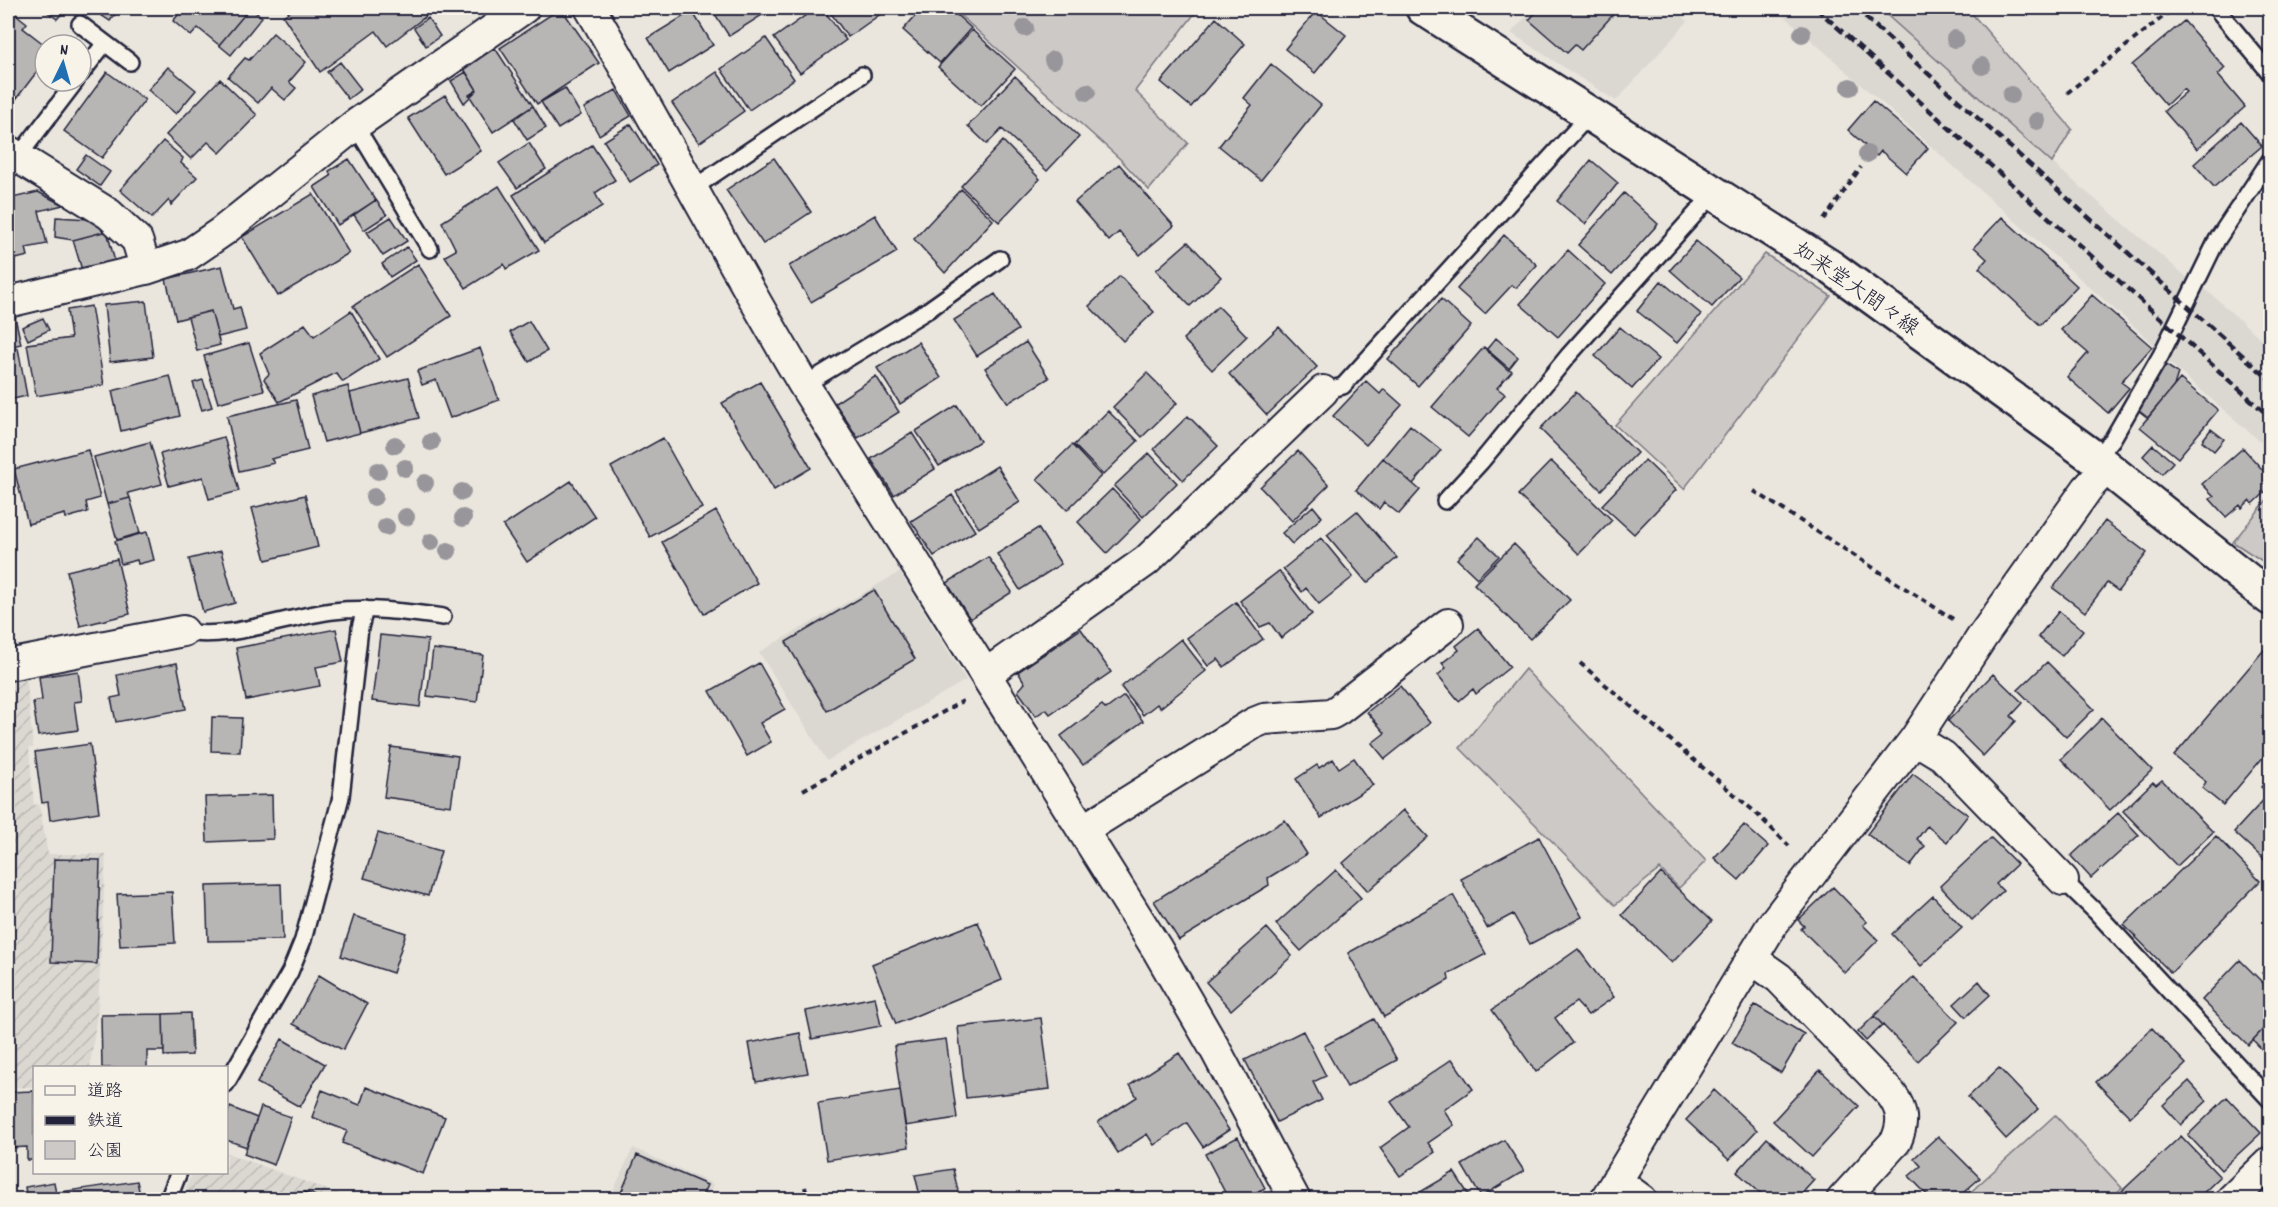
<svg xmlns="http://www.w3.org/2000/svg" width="2278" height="1207" font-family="Dekko,'Klee One',sans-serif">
<defs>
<pattern id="industrial-furrows" width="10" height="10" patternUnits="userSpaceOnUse" patternTransform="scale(1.5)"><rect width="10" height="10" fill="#dbd8d2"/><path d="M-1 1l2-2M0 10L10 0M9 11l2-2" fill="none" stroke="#bcb9b5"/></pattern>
</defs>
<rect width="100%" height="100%" fill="#eae6de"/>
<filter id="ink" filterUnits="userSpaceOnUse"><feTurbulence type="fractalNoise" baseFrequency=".0167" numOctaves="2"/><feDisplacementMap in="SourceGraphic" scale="12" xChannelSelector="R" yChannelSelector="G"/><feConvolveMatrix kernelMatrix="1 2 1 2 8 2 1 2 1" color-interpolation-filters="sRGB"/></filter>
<g filter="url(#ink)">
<path fill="#dbd8d2" d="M1534 8H1673L1688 21 1616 101 1511 33Z
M1775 8H1883L2056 166 2189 279 2157 347Z
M2202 286 2270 347V450L2166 360Z
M900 572 966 680 827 761 759 652Z
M633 1148 713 1184 707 1199 609 1200Z"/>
<path fill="url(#industrial-furrows)" d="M26 673 33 747 29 748 34 805 39 804 48 854H106L98 1007 90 1067 34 1068V1087L8 1088V677Z
M227 1153 352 1199 181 1200 192 1173 226 1172Z"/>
<path fill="#cdc9c6" stroke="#787680" stroke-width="1.5" d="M952 8H1199L1135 91 1188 143 1149 190 1120 159Z
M1879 8H1967L2072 129 2052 163Z
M1765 254 1831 296 1684 489 1615 425Z
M2270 496V566L2233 542Z
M1525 669 1706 861 1679 888 1660 869 1615 905 1460 748Z
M2055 1115 2122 1188 2109 1199H1963Z"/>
<path fill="#b8b6b5" stroke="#22223b" stroke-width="1.5" d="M8 8 27 23 23 28 45 45V61L10 107 8 105Z
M42 8H67L57 19Z
M102 8H120L110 21 98 13Z
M184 8H250L219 45 198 28 191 36 173 21Z
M250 8 262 17 231 55 219 45Z
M295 8H420L426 16 387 46 376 31 320 72 283 16Z
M561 8 599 63 537 104 500 48Z
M711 8H773L729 36Z
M816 8H822L846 40 800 73 774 38Z
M827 8H889L848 37Z
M910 8H949L971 28 940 63 903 30 917 14Z
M1501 8H1521L1512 17Z
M1540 8H1619L1581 50 1575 45 1567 53 1529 20Z
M692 11 713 45 669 73 648 38Z
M1316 11 1346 35 1315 73 1285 49Z
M428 18 440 36 426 46 414 28Z
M1216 18 1245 44 1191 107 1161 82Z
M2184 21 2225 68 2218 75 2245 107 2197 149 2164 111 2186 92 2183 89 2166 105 2132 65Z
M972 30 1015 69 981 106 938 67Z
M273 33 306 62 289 82 296 88 285 100 271 88 258 103 228 77 245 58 249 60Z
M766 38 794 79 749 110 721 69Z
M495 48 533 106 493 132 469 95 477 90 463 68Z
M340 62 361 89 348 99 327 72Z
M1271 64 1321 105 1261 180 1219 146 1252 105 1244 98Z
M168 67 196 90 176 114 148 90Z
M107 72 145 100 102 158 64 131Z
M466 72 477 90 464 103 451 81Z
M717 72 744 111 699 143 672 103Z
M1015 76 1079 137 1047 171 1002 129 987 144 968 126Z
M220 79 257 115 220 153 208 142 191 159 166 135Z
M565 88 581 115 558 129 541 102Z
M616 90 631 116 599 135 584 108Z
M445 95 481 151 444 174 408 118Z
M1873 101 1928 148 1906 173 1881 151 1877 156 1848 130Z
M533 106 546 128 527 140 514 119Z
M2241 122 2262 146 2214 187 2194 164Z
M631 124 657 165 630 182 604 141Z
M163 141 183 158 181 163 197 177 171 205 169 200 152 218 120 190Z
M1003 141 1040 179 999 222 961 186Z
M529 143 546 169 517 188 499 163Z
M592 145 615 180 595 193 602 206 544 243 513 195Z
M86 155 110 172 100 186 76 169Z
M774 158 811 212 763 244 726 190Z
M349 159 376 200 338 225 314 187 331 176 329 171Z
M1591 160 1618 183 1585 224 1557 201Z
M1119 164 1174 226 1140 255 1119 232 1109 241 1075 202Z
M499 186 539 250 506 269 504 264 466 288 445 256 456 250 442 222Z
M961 189 993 220 945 273 914 239Z
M38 192 63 205 39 211 47 244 26 248 28 256 8 261V199Z
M1624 193 1658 224 1612 275 1578 245Z
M313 194 349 253 278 296 242 237Z
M376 200 387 215 364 230 354 215Z
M875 215 897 252 811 302 789 266Z
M56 217 89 219 107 231 73 240 55 237Z
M391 217 407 241 383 256 367 232Z
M2002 217 2077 286 2040 325 1979 268 1987 259 1974 247Z
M107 231 115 262 82 270 73 240Z
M1504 235 1537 265 1516 288 1512 285 1485 314 1457 289Z
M1696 241 1739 277 1712 307 1670 270Z
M1188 242 1221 277 1190 306 1156 270Z
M407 247 416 260 390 277 382 264Z
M1568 250 1605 284 1558 337 1520 304Z
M418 264 451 316 387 357 353 306Z
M222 266 233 309 240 307 246 330 218 337 211 311 176 320 166 279Z
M1120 276 1154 312 1123 341 1089 306Z
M1661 281 1701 314 1677 343 1637 311Z
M995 294 1018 330 977 356 954 320Z
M2092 295 2152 347 2121 382 2129 388 2108 413 2067 377 2088 353 2061 330Z
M1441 299 1471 326 1418 386 1388 359Z
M146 301 153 357 110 362 104 305Z
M91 306 104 385 36 396 27 344 71 338 67 310Z
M1218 306 1247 336 1212 370 1183 339Z
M211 311 220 345 197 351 188 317Z
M351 311 379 359 343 382 336 373 279 402 264 379 269 374 260 353 305 324 314 336Z
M15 317 21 344 8 347V319Z
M43 318 49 330 28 340 22 327Z
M529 321 547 351 529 362 510 332Z
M1279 327 1317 367 1267 415 1229 374Z
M1620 327 1658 359 1632 389 1595 356Z
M1496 338 1518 357 1508 370 1486 350Z
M918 342 941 378 900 404 877 368Z
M1026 342 1049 378 1008 403 985 368Z
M249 343 264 390 218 403 204 356Z
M1484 347 1512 371 1497 388 1505 394 1468 437 1432 407Z
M18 348 27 396 8 400V350Z
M480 348 499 400 450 418 436 380 422 385 417 371Z
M2164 364 2178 373 2174 386 2148 418 2138 410Z
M1147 373 1177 403 1142 437 1113 407Z
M170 376 180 416 121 431 112 391Z
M876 376 899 412 858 438 835 403Z
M408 378 419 418 360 433 350 393Z
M2180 379 2218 410 2178 458 2140 427Z
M203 380 212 407 202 410 193 383Z
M1366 381 1380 394 1384 389 1402 405 1366 445 1333 416Z
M760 382 811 468 774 490 722 403Z
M348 386 360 433 324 442 311 396Z
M1576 392 1637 453 1601 490 1540 429Z
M296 400 308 450 271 459 274 463 239 471 227 416Z
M957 405 980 441 939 466 916 431Z
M1108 411 1138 441 1103 475 1074 445Z
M1188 416 1218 446 1183 480 1154 449Z
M1410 425 1441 450 1413 484 1383 458Z
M2211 429 2224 439 2214 451 2202 441Z
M912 433 935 469 894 495 871 459Z
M224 437 239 491 209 499 203 477 169 486 160 454Z
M663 438 702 508 650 537 611 467Z
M150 442 162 484 128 493 130 498 107 504 94 457Z
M1072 445 1101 476 1067 510 1037 479Z
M2153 445 2173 462 2162 474 2143 456Z
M2243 448 2270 478V488L2253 504 2250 500 2242 508 2240 505 2226 517 2210 499 2214 496 2202 484Z
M88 450 100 498 86 502 88 512 66 518 65 514 28 524 14 469Z
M1298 451 1329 485 1292 521 1260 487Z
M1149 453 1177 483 1143 517 1114 486Z
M1383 458 1420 490 1399 514 1384 502 1379 509 1356 490Z
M1645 460 1676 490 1634 534 1602 505Z
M1551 461 1612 520 1579 554 1518 495Z
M997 466 1020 502 979 528 956 492Z
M571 481 595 517 527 562 503 526Z
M1112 489 1141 519 1107 553 1078 522Z
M305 495 318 547 266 560 252 508Z
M952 495 975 531 934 556 911 521Z
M130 498 140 533 117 540 107 504Z
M1313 506 1322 517 1292 544 1282 533Z
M716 511 757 583 704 614 662 542Z
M1357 511 1397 558 1367 583 1327 535Z
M2105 521 2147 553 2118 591 2107 583 2085 612 2053 588Z
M1038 528 1061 564 1020 590 997 554Z
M147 532 154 560 138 564 137 560 121 564 115 541Z
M1479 537 1499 556 1477 578 1457 559Z
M1321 538 1353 577 1319 604 1306 588 1302 592 1283 569Z
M1514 544 1570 600 1530 639 1474 584Z
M221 551 235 603 203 612 189 559Z
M988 557 1012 592 970 619 947 583Z
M117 559 130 614 80 626 67 571Z
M1279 571 1312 614 1281 638 1270 623 1260 627 1240 601Z
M874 590 915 659 827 711 786 642Z
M1236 602 1263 639 1224 667 1218 659 1208 666 1187 638Z
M2059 611 2083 630 2062 656 2038 637Z
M1478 628 1510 667 1476 694 1473 689 1459 701 1438 675 1446 668 1442 663 1459 650 1456 646Z
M336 629 343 662 316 667 320 686 246 700 236 648Z
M1081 629 1111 672 1050 714 1046 709 1036 716 1018 691 1025 683 1018 672Z
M380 635 428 640 420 707 372 701Z
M1181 639 1206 671 1160 708 1157 704 1143 715 1121 687Z
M2268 645 2270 647V749L2223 805 2202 788 2206 782 2174 756Z
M433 649 483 655 477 702 427 696Z
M2047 662 2094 709 2066 737 2018 690Z
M177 663 186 709 116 722 111 698 121 696 117 675Z
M759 663 785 709 760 723 771 742 747 756 710 691Z
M78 671 82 701 74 702 78 730 38 736 33 702 42 700 39 677Z
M1993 674 2023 703 2011 716 2016 721 1983 756 1948 721Z
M1400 686 1430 723 1385 759 1372 743 1385 733 1367 712Z
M1124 696 1143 721 1083 765 1061 736 1102 705 1106 709Z
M212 717 242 718 240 752 211 751Z
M2102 718 2152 770 2110 810 2061 759Z
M90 744 99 812 50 820 48 802 42 803 35 752Z
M391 747 458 756 451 806 384 797Z
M1354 758 1373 785 1321 818 1296 779 1317 765 1319 768 1333 759 1339 768Z
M1913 774 1968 815 1947 842 1927 826 1917 839 1925 846 1910 866 1867 834Z
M2270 777V865L2234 832 2269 794 2261 787Z
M2162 780 2213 832 2177 866 2123 811 2153 782 2156 785Z
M272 795 273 839 207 842 205 797Z
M1403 810 1428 837 1368 891 1343 863Z
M2118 813 2139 835 2091 878 2071 856Z
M1285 820 1307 854 1268 878 1269 885 1179 940 1154 901Z
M1744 825 1768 846 1739 880 1714 858Z
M378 833 441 851 428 896 364 878Z
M2216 836 2260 881 2171 973 2124 925Z
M1539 837 1582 917 1530 944 1513 914 1487 928 1461 879Z
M1991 838 2017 864 1996 884 2003 891 1972 920 1940 886Z
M54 859 100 860 97 964 51 962Z
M1336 870 1361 898 1301 951 1276 924Z
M1661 873 1712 921 1672 963 1622 915Z
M281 884 283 940 208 941 206 886Z
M1833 887 1867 922 1863 925 1878 940 1845 973 1801 929 1804 926 1798 920Z
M172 892 175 943 120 946 117 894Z
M1453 895 1486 954 1448 974 1449 980 1384 1017 1348 953Z
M1933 896 1962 928 1921 966 1892 934Z
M354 916 406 933 393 973 341 956Z
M978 922 1002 980 896 1024 872 964Z
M1267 928 1292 956 1231 1010 1206 982Z
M1578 949 1614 997 1588 1015 1576 1002 1555 1018 1573 1043 1536 1072 1492 1010Z
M2240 960 2270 990V1022L2248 1045 2202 1000Z
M2270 965V982L2262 973Z
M319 975 367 1004 343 1050 293 1024Z
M1914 977 1958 1022 1918 1061 1874 1016Z
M1979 981 1990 995 1966 1017 1954 1004Z
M875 997 881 1026 812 1039 806 1011Z
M1755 1005 1804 1034 1781 1073 1732 1043Z
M190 1013 192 1055 164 1056 163 1014Z
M163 1014 164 1051H147V1068H102L101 1015Z
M1874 1016 1883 1025 1866 1041 1858 1032Z
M1041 1018 1050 1089 966 1098 958 1027Z
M1374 1019 1397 1060 1347 1087 1324 1046Z
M2270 1022V1055L2269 1057 2253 1040Z
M2152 1028 2186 1064 2130 1117 2096 1082Z
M1303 1031 1326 1076 1313 1082 1322 1100 1277 1122 1245 1060Z
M800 1033 808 1073 756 1082 749 1043Z
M282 1039 325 1064 300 1107 257 1083Z
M946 1039 957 1118 905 1126 894 1046Z
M1179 1053 1229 1130 1203 1147 1187 1123 1154 1145 1147 1134 1118 1153 1098 1122 1137 1097 1130 1085Z
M1452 1059 1473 1089 1444 1110 1454 1125 1428 1143 1435 1152 1400 1176 1380 1148 1409 1127 1391 1102Z
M1999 1068 2038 1109 2006 1139 1968 1097Z
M1820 1070 1859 1106 1812 1157 1773 1121Z
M2189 1081 2207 1101 2181 1125 2163 1105Z
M366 1087 445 1117 423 1174 342 1143 347 1131 312 1117 322 1090 360 1105Z
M900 1090 909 1147 827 1160 818 1103Z
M1714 1090 1757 1130 1729 1160 1686 1120Z
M34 1091V1160H27V1147L8 1148V1092Z
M2227 1097 2261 1133 2221 1170 2188 1135Z
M230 1107 257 1118 247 1147 226 1140V1116Z
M261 1107 291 1117 274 1165 244 1154Z
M1938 1136 1980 1178 1955 1200H1932L1909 1176 1921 1166 1914 1158Z
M2181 1136 2220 1177 2196 1200H2130L2122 1191Z
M1238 1137 1265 1188 1243 1200H1229L1205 1154Z
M1767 1138 1814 1180 1796 1200H1768L1737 1172Z
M1504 1140 1524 1171 1481 1197 1462 1165Z
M637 1155 707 1185 700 1200H618Z
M953 1169 960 1200H921L915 1175Z
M1454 1172 1472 1200H1414L1412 1197Z
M137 1181 141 1200H62L60 1192Z
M54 1182 57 1200H27L25 1187Z
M1260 1190 1264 1200H1243Z
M305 1192 326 1200H302Z"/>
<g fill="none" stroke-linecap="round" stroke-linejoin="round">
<defs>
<path id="lane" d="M2216 8 2270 73
M80 24 130 62
M81 74 105 43
M355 125 430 249
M18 157 76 81
M692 189 862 75
M804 385 928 310 1000 259
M1323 391 1343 386 1591 113
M2096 459 2112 440 2161 355 2217 240 2270 160
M1445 501 1481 462 1568 356 1715 192
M183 631C224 642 289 616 333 611 370 607 406 612 443 617
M2063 880 2095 911 2270 1100
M226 1084 290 972 303 940 341 797 360 628 365 609
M168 1200 179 1172"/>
<path id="street" d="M590 8C663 132 730 261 804 385L1157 949 1215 1049 1295 1200
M8 151 109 214 137 240 146 269
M8 302 146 269 188 255 223 231 355 125 524 8
M8 665 183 631
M986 674 1146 561 1323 391
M1915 739 1943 756 2063 880
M1083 830 1254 723 1264 719 1331 714 1338 710 1448 624
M1752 959 1779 978 1891 1094C1903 1110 1904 1123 1896 1141L1842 1200
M1616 1181 1642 1200
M1605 1200 1772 925 1915 739 1982 637 2087 489 2107 467
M2231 1200 2270 1162"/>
<path id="secondary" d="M1423 8 1832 268 2096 459 2270 598"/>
</defs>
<use href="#lane" stroke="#22223b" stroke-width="20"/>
<use href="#street" stroke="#22223b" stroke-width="34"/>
<use href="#secondary" stroke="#22223b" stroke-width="38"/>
<path stroke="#22223b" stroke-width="4" stroke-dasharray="6 4.5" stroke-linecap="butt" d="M2067 93 2174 8
M1824 220 1861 167
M1754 491 1953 619
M1580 663 1755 812 1789 846
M803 790 963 701
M805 1187 808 1200
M1191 1200 1203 1192"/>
<use href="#lane" stroke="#f7f3e8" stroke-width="15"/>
<use href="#street" stroke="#f7f3e8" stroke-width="30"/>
<use href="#secondary" stroke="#f7f3e8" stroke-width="33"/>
<path stroke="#22223b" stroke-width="4.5" stroke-dasharray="9 4.5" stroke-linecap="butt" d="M1816 8 2270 417
M1855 8 2270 380"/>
</g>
<g fill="#98969b">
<circle cx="1025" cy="28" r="9"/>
<circle cx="1802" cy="34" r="9"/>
<circle cx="1955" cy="39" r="9"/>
<circle cx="1053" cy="60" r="9"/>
<circle cx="1982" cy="66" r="9"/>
<circle cx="1850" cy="87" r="9"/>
<circle cx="1087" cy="92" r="9"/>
<circle cx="2011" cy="95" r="9"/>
<circle cx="2037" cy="121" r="9"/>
<circle cx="1867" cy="154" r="9"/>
<circle cx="431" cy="442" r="9"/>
<circle cx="395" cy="445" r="9"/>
<circle cx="405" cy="468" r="9"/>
<circle cx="378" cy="471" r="9"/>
<circle cx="425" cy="483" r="9"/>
<circle cx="462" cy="492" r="9"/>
<circle cx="374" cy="497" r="9"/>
<circle cx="406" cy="517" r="9"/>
<circle cx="463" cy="518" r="9"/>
<circle cx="386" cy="527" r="9"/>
<circle cx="431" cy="542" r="9"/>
<circle cx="448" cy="551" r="9"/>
</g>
</g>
<g text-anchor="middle" stroke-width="6" stroke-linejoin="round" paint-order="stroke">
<g font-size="21" fill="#22223b" stroke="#f7f3e8">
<text transform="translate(1857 288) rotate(35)" y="7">如来堂大間々線</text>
</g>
</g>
<rect width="2278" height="1207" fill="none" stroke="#f7f3e8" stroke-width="30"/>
<rect x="15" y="15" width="2248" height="1177" fill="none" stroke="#22223b" stroke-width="2" filter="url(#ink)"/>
<rect x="33" y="1066" width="195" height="108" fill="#f7f3e8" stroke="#a29fa3" stroke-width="1.5"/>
<rect x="45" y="1086" width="30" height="9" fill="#f7f3e8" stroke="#a29fa3" stroke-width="1.5"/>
<text x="87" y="1096" font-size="18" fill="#22223b">道路</text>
<rect x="45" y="1116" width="30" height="9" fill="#22223b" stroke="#a29fa3" stroke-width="1.5"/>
<text x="87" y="1126" font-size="18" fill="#22223b">鉄道</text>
<rect x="45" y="1141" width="30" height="18" fill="#cdc9c6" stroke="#a29fa3" stroke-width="1.5"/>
<text x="87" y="1156" font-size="18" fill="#22223b">公園</text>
<g transform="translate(63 63) rotate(5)"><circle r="28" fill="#f7f3e8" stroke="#a29fa3" stroke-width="1.5"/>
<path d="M0-4.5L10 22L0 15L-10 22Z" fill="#1f6fb2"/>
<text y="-9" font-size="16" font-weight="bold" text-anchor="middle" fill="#22223b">N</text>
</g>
</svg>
